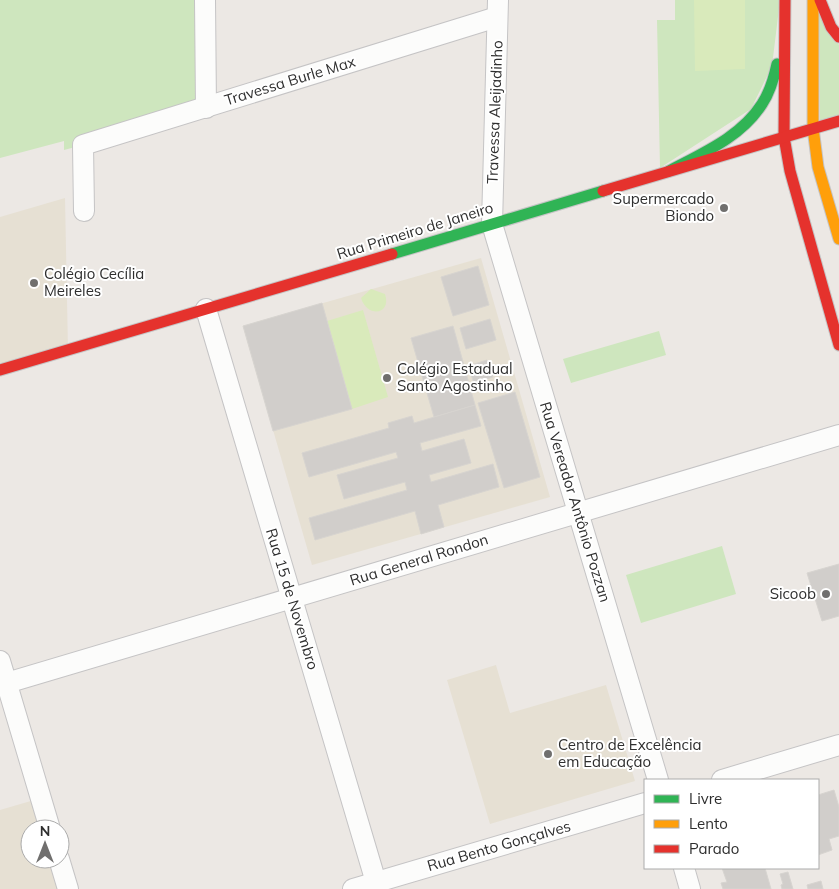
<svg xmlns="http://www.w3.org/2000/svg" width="839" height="889" viewBox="0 0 839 889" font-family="Mulish,sans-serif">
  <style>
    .education { fill: #e6e0d3 }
    .green { fill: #cee6be }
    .pitch { fill: #d9eabb }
    .building { fill: #d1cecb; stroke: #d7d4d0 }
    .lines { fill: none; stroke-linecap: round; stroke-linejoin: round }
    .street-casing { stroke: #c5c4c5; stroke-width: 22 }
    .fast-casing { stroke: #c5c4c5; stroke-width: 13 }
    .slow-casing { stroke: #c5c4c5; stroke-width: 13 }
    .jam-casing { stroke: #c5c4c5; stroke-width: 13 }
    .street { stroke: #fcfcfb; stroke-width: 20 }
    .fast { stroke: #30b455; stroke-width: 11 }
    .slow { stroke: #ff9f0a; stroke-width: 11 }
    .jam { stroke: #e5322d; stroke-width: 11 }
    .poi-dot { fill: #706f6e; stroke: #fff; stroke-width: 2 }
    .labels { text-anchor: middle; stroke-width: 4; stroke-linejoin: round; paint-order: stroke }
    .street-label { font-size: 15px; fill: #2e2e2e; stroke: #fff }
    .poi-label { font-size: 15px; fill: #2e2e2e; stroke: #fff; text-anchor: start }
  </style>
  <rect width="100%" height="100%" fill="#ece8e4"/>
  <g class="education">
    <polygon points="65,198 68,350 0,370 0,217"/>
    <polygon points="481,258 550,497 312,565 243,326"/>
    <polygon points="496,665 510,713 606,685 635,781 490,824 447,680"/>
    <polygon points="41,798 50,829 30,829 30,859 59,859 68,889 0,889 0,810"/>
  </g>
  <g class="green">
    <polygon points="0,0 205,0 206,108 83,145 64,150 64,141 0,158"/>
    <polygon points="675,0 780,0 772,66 751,109 660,168 657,20 675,20"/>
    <polygon points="819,13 839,45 839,116 820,122"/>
    <polygon points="659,331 666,355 571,383 563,359"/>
    <polygon points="722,546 736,594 641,623 626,575"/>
  </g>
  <g class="pitch">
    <polygon points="694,0 745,0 745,69 695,71"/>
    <path d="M371,289l14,5c7,21 -18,24 -24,4z"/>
    <polygon points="363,310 388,397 352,409 327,321"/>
  </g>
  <g class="building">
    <polygon points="478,266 489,305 453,316 441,277"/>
    <polygon points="322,303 352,409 273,431 243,326"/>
    <polygon points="490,319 496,340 466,349 460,328"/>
    <polygon points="453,326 475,405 434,417 411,338"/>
    <polygon points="487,360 493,377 474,383 468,366"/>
    <polygon points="515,392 540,477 504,488 478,403"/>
    <polygon points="475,405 481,426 420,443 422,451 464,439 471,463 429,475 431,482 493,464 499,487 438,505 444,527 421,534 415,511 315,540 309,518 407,490 405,482 344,499 337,475 398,458 396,452 309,477 302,453 389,428 388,423 412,416 414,423"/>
    <polygon points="839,564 839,616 822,621 807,573"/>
    <polygon points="834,790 839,807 839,836 829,839 832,850 818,855 818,795"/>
    <polygon points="722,868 765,868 771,889 723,889 721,883 727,882"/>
    <polygon points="788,872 793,889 782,889 781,885 783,884 780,874"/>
    <polygon points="821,881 823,889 808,889 807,885"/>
  </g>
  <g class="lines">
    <g class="street-casing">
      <g id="street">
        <polyline points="205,0 206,108"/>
        <polyline points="498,0 492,224 658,780"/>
        <polyline points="84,211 83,145 497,17"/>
        <polyline points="206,309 378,889"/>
        <polyline points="0,661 50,829"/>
        <polyline points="0,685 839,435"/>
        <polyline points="722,780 839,745"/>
        <polyline points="59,859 68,889"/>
        <polyline points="684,868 690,889"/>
        <polyline points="353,889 645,803"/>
      </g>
    </g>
    <g class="fast-casing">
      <g id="fast">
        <path d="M669,171c34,-18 72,-34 93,-67 8,-12 12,-26 15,-40"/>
        <polyline points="392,254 603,191"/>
      </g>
    </g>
    <g class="slow-casing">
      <polyline id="slow" points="813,0 813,128 818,167 839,239"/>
    </g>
    <g class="jam-casing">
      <g id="jam">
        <polyline points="785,0 784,137 790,171 839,345"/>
        <polyline points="820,0 831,27 839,37"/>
        <polyline points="603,191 839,121"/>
        <polyline points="0,370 392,254"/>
      </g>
    </g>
    <use href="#street" class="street"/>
    <use href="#fast" class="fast"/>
    <use href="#slow" class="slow"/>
    <use href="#jam" class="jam"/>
  </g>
  <g class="poi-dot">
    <circle cx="724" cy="208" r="5"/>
    <circle cx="34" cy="283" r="5"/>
    <circle cx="387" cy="378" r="5"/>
    <circle cx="826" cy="594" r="5"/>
    <circle cx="548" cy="754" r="5"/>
  </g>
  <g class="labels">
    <g class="street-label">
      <text transform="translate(290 81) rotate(-17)" y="5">Travessa Burle Max</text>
      <text transform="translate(495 112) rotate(-88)" y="5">Travessa Aleijadinho</text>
      <text transform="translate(415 231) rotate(-17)" y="5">Rua Primeiro de Janeiro</text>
      <text transform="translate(575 502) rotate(73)" y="5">Rua Vereador Antônio Pozzan</text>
      <text transform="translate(419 560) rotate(-17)" y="5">Rua General Rondon</text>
      <text transform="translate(292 599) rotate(73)" y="5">Rua 15 de Novembro</text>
      <text transform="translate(499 846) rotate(-16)" y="5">Rua Bento Gonçalves</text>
    </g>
    <g class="poi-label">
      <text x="714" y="204" text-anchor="end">Supermercado<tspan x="714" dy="17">Biondo</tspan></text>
      <text x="44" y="279">Colégio Cecília<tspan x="44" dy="17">Meireles</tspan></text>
      <text x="397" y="374">Colégio Estadual<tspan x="397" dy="17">Santo Agostinho</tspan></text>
      <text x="816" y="599" text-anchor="end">Sicoob</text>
      <text x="558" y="750">Centro de Excelência<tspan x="558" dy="17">em Educação</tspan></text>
    </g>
  </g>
  <rect x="644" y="779" width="175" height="90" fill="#ffffff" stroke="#ababab"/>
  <rect x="654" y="795" width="25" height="8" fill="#30b455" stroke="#ababab"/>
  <text x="689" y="804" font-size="15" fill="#2e2e2e">Livre</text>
  <rect x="654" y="820" width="25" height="8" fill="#ff9f0a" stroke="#ababab"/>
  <text x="689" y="829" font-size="15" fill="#2e2e2e">Lento</text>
  <rect x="654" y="845" width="25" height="8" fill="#e5322d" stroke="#ababab"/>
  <text x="689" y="854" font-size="15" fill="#2e2e2e">Parado</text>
  <g transform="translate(45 844)"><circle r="24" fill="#ffffff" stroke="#ababab"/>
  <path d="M0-4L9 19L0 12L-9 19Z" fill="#706f6e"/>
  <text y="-8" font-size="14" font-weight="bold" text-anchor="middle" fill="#2e2e2e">N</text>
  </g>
</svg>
